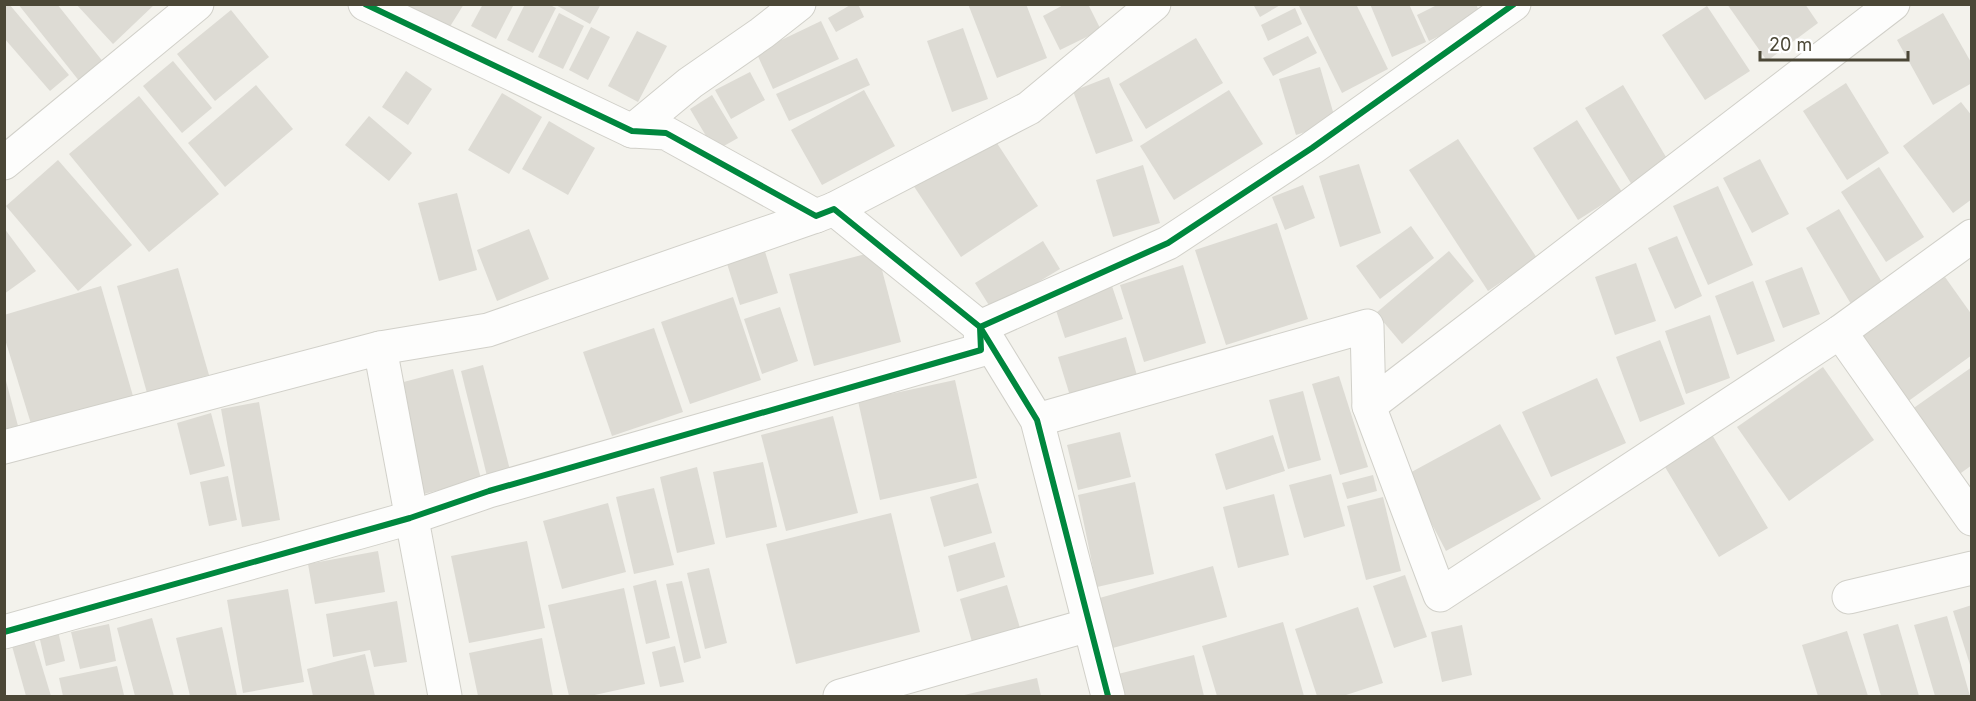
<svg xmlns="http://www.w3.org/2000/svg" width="1976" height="701" viewBox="0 0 1976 701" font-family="Inter,sans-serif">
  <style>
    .building { fill: #dddbd4 }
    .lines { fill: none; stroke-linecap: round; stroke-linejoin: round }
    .street-casing { stroke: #d1d0c9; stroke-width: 35 }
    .street { stroke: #fdfdfc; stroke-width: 33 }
    .cycleway-casing { stroke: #fff; stroke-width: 10 }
    .cycleway { stroke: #00873e; stroke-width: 6 }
  </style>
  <rect width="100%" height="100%" fill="#f3f2ec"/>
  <g class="building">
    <polygon points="4,4 9,4 69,75 50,91 4,38"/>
    <polygon points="18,4 57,4 104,63 80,82"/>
    <polygon points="76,4 155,4 113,44"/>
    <polygon points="399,4 464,4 446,33"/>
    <polygon points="483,4 514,4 496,39 471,26"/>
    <polygon points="525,4 548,4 556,8 533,53 507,40"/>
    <polygon points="554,4 601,4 590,24"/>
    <polygon points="852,4 858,4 864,17 836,32 828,18"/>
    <polygon points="968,4 1026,4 1047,58 997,78"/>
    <polygon points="1065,4 1088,4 1101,30 1060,50 1043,16"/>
    <polygon points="1253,4 1282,4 1260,17"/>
    <polygon points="1302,4 1356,4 1388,69 1342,93 1299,6"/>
    <polygon points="1370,4 1409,4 1426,42 1392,57"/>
    <polygon points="1439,4 1476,4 1481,16 1429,41 1417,15"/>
    <polygon points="1727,4 1805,4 1818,23 1767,61"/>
    <polygon points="1707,6 1750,71 1705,100 1662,35"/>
    <polygon points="1295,8 1302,24 1268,41 1261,25"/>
    <polygon points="231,10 269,57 215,101 177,54"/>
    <polygon points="559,13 584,26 563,69 538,57"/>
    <polygon points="1943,13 1972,64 1972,83 1933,105 1897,40"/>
    <polygon points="821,21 839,59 773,89 756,52"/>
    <polygon points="591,27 610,37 588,80 569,70"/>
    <polygon points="963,28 988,99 952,112 927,41"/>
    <polygon points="637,31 667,46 638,102 608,86"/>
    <polygon points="1308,36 1317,53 1273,76 1263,58"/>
    <polygon points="1196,38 1223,83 1146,129 1119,84"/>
    <polygon points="857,58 870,85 789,121 776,94"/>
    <polygon points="173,61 212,108 182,133 143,86"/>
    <polygon points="1320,67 1336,122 1296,135 1279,79"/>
    <polygon points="406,71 432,89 408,125 382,107"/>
    <polygon points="750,72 765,100 731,119 715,90"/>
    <polygon points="1109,77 1133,141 1096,154 1073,91"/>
    <polygon points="1846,83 1889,153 1847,180 1803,111"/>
    <polygon points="256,85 293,129 225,187 188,143"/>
    <polygon points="1623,85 1669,162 1632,185 1585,108"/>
    <polygon points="864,90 895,146 822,185 791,130"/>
    <polygon points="1229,90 1263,144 1174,200 1140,146"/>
    <polygon points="502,93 542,117 509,174 468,150"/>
    <polygon points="712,95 738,138 715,151 690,109"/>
    <polygon points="139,96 219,194 149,252 69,154"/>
    <polygon points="1961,102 1972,116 1972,199 1953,213 1903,146"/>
    <polygon points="369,116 412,153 389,181 345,145"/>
    <polygon points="1577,120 1622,192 1578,220 1533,148"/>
    <polygon points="549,121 595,148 568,195 522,169"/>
    <polygon points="991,134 1038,206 961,257 913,185"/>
    <polygon points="1458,139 1537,258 1488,291 1409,170"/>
    <polygon points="1760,159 1789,214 1752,233 1723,178"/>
    <polygon points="58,160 132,245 78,291 6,206"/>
    <polygon points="1359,164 1381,233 1340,247 1319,176"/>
    <polygon points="1143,165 1160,223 1113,237 1096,180"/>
    <polygon points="1879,167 1924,237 1886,262 1841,192"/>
    <polygon points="1303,185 1315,218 1285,230 1272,197"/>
    <polygon points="1718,186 1753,265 1708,285 1673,206"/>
    <polygon points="457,193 477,270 439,281 418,203"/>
    <polygon points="1839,209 1883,284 1851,304 1806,228"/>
    <polygon points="1277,223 1308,319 1226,345 1195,250"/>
    <polygon points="1411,226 1434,258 1380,299 1356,266"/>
    <polygon points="4,228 36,271 4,294"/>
    <polygon points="529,229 549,279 497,301 477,250"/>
    <polygon points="1677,236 1702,296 1675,309 1648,248"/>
    <polygon points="1043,241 1060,269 992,310 975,283"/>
    <polygon points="762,242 778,293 740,305 724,254"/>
    <polygon points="877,251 901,342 814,366 789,274"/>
    <polygon points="1449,251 1474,281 1402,344 1376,313"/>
    <polygon points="1636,263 1656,321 1615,335 1595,277"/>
    <polygon points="1183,265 1206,343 1144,362 1120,285"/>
    <polygon points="1802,267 1820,314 1783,328 1765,281"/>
    <polygon points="178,268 209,375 147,393 117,286"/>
    <polygon points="1945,277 1972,315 1972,355 1903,405 1857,341"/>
    <polygon points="1753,281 1775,341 1737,355 1715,296"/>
    <polygon points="1111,283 1123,319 1065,338 1053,301"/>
    <polygon points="101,286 133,396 32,427 4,336 4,315"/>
    <polygon points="733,297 761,380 690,404 661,322"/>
    <polygon points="780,307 798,361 762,374 744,319"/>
    <polygon points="1710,315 1730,378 1686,394 1665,331"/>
    <polygon points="654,328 683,412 612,436 583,352"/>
    <polygon points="1126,337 1138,379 1071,399 1058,357"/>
    <polygon points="1660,340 1685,404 1640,422 1616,357"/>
    <polygon points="483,365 511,474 488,480 461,371"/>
    <polygon points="1823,367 1874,440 1789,501 1737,427"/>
    <polygon points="1972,367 1972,465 1954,478 1908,412"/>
    <polygon points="453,369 481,479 424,494 396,384"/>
    <polygon points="1339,376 1368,467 1340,475 1312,384"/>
    <polygon points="5,377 18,426 4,429 4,378"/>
    <polygon points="1597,378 1626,443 1551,477 1522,412"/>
    <polygon points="955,380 977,478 880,500 858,401"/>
    <polygon points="1303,391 1321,460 1288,469 1269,400"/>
    <polygon points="259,402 280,520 242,527 221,409"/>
    <polygon points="211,413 225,466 190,475 177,423"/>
    <polygon points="833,416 858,513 786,531 761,435"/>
    <polygon points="1500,424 1541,499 1446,551 1406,475"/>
    <polygon points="1120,432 1131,477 1078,490 1067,445"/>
    <polygon points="1711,433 1768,528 1719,557 1662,462"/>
    <polygon points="1273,435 1285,471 1226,490 1215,454"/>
    <polygon points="763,462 777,527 726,538 713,472"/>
    <polygon points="697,467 715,544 677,553 660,477"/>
    <polygon points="1331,474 1345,526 1304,538 1289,485"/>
    <polygon points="1373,475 1377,491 1347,499 1342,483"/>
    <polygon points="228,476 237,520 209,526 200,482"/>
    <polygon points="1135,482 1154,574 1097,587 1078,495"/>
    <polygon points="978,483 992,533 944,547 930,497"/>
    <polygon points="654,488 674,565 634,574 616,497"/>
    <polygon points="1274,494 1289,555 1238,568 1223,507"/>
    <polygon points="1383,497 1401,571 1366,580 1347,506"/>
    <polygon points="608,503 626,572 562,589 543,521"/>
    <polygon points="891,513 920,632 796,664 766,544"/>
    <polygon points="527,541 545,628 469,643 451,556"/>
    <polygon points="995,542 1005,577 957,592 948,556"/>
    <polygon points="378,551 385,592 315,604 308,564"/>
    <polygon points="1213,566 1227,617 1109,649 1096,599"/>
    <polygon points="709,568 727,643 705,649 687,573"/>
    <polygon points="1405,575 1427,637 1394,648 1373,586"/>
    <polygon points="656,580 670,638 646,644 633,586"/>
    <polygon points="682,581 701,658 684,663 666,584"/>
    <polygon points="1007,585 1020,628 972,642 960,599"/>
    <polygon points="624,588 645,684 590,696 569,696 548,605"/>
    <polygon points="288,589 304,682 243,693 227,600"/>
    <polygon points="397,601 407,662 374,667 370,650 333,657 326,614"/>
    <polygon points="1972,605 1972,668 1971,668 1953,611"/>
    <polygon points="1358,607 1383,683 1343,696 1317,696 1295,629"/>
    <polygon points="1947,616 1970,696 1935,696 1914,625"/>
    <polygon points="152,618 174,696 135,696 117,628"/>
    <polygon points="1283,622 1304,696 1217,696 1202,646"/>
    <polygon points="109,624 116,661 80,669 71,632"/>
    <polygon points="1898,624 1919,696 1881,696 1863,634"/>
    <polygon points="1462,625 1472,675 1442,682 1431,632"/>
    <polygon points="57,627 65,661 46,666 38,631"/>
    <polygon points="222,627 237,696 190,696 176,638"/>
    <polygon points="1847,631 1868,696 1818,696 1802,645"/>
    <polygon points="542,638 553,696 478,696 469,653"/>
    <polygon points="34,640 51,696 26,696 12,646"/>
    <polygon points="675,646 684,682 660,687 652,652"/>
    <polygon points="365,654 375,696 313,696 307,669"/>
    <polygon points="1194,655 1204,696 1119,696 1114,675"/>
    <polygon points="117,666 124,695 63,696 59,678"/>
    <polygon points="1037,678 1041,696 960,696"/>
  </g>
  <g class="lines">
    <g class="street-casing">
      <g id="street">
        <polyline points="365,4 632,131 666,133 816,216 834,209 980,327 1037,420 1108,696"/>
        <polyline points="632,131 690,83 762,33 799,4"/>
        <polyline points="4,163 197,4"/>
        <polyline points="834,209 1029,108 1154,4"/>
        <polyline points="1840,332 1972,519"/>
        <polyline points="380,348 445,696"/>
        <polyline points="1369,406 1440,595 1840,332 1972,236"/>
        <polyline points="1037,420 1367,326 1369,406 1893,4"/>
        <polyline points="4,447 380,348 488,330 816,216"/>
        <polyline points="1849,597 1972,568"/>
        <polyline points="4,632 410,518 489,491 981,350 980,327 1168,243 1312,148 1514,4"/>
        <polyline points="840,696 1089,625"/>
      </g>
    </g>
    <use href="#street" class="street"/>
    <g class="cycleway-casing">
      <g id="cycleway">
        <polyline points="365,4 632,131 666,133 816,216 834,209 980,327 1037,420 1108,696"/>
        <polyline points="4,632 410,518 489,491 981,350 980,327 1168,243 1312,148 1514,4"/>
      </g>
    </g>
    <use href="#cycleway" class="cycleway"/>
  </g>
  <rect width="1976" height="701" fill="none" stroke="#4b4736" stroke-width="12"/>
  <path d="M1760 51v9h148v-9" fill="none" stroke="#4b4736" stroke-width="3"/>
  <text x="1769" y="51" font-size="18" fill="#4b4736" stroke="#ffffff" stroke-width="4.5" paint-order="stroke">20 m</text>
</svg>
